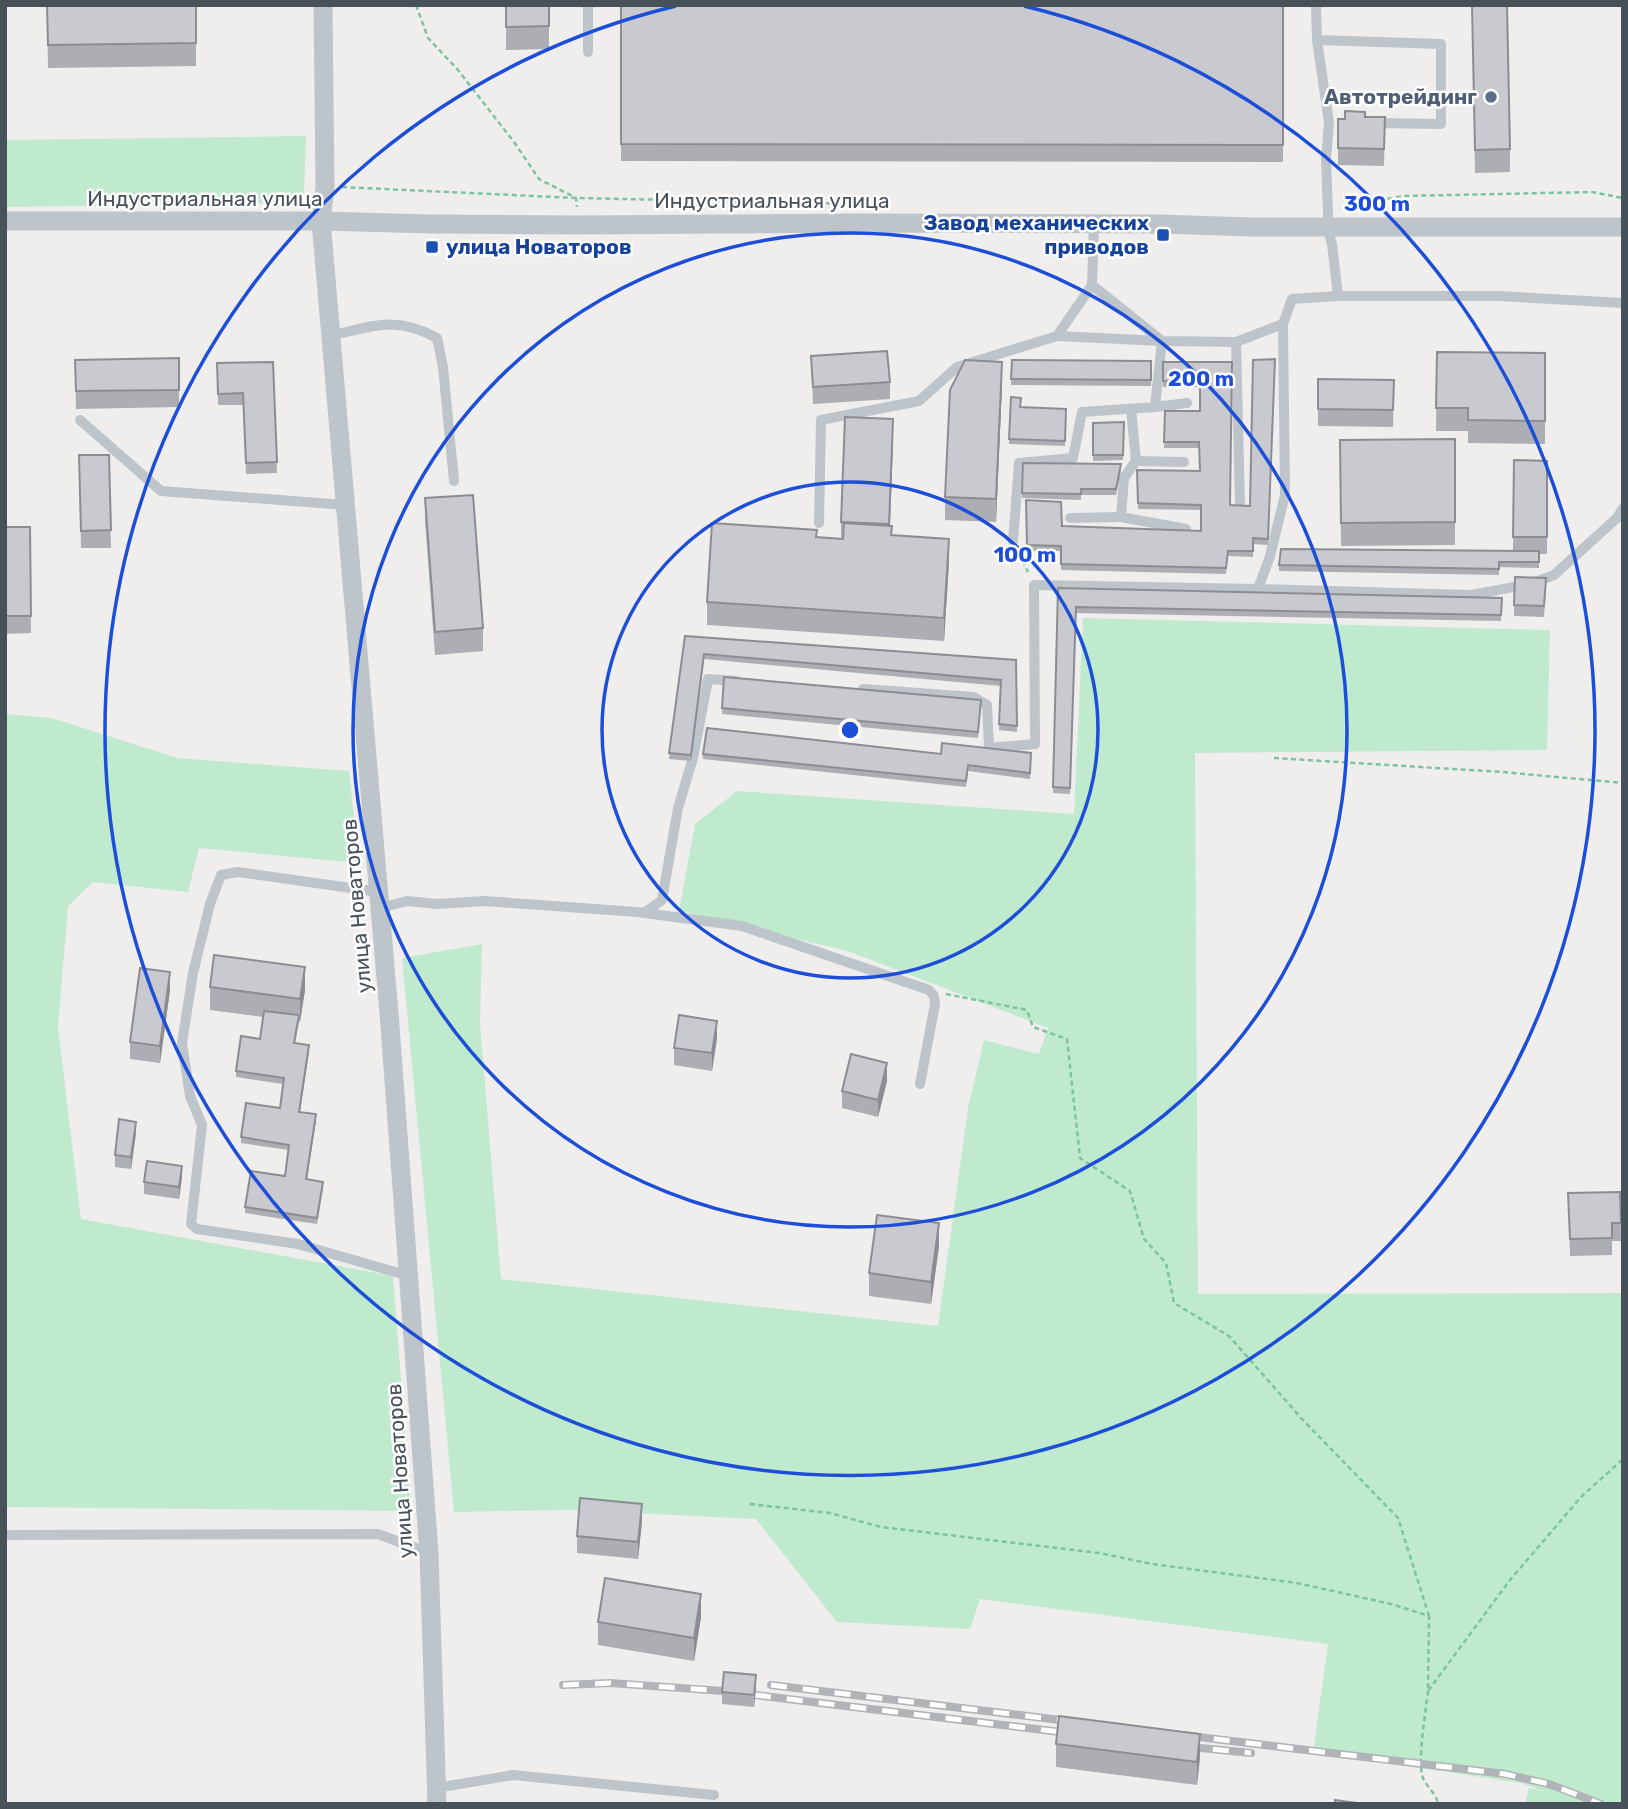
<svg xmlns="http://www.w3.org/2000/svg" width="1628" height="1809" viewBox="0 0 1628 1809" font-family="Rubik,sans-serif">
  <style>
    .green { fill: #bfeace }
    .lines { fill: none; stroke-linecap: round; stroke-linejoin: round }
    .path { stroke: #7bc49d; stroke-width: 2.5; stroke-dasharray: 5 3.5; stroke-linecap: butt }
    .lane { stroke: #bdc5cb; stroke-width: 10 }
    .street { stroke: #bdc5cb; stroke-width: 19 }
    .rail-casing { stroke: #b0b3b7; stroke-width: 8 }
    .rail { stroke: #fff; stroke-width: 5; stroke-dasharray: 16; stroke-linecap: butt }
    .wall { fill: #acaeb3 }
    .shaded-wall { fill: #8c8d92 }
    .building { fill: #c8cad0; stroke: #8c8d92; stroke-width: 2 }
    .ring { fill: none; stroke: #1d4ed8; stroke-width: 3.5 }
    .service-dot { fill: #5c6f8a; stroke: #fff; stroke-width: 2.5 }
    .transit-dot { fill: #1a4fb4; stroke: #fff; stroke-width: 2.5 }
    .labels { text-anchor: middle; stroke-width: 5; stroke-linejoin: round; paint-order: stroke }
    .service-label { font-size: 21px; font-weight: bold; fill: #4e5e75; stroke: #fff; text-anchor: end }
    .street-label { font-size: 21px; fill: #475159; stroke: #fff }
    .transit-label { font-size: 21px; font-weight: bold; fill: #164399; stroke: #fff; text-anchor: end }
    .centre { fill: #1d4ed8; stroke: #fff; stroke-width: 3.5 }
    .ring-label { font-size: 21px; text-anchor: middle; font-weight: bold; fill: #1d4ed8; stroke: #fff; stroke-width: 5; stroke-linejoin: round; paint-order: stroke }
  </style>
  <rect width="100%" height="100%" fill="#f0eded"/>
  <g class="green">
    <polygon points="306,136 304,194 294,203 5,207 5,140"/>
    <polygon points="1083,618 1550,630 1547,750 1195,753 1198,1294 1623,1293 1623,1804 1525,1804 1529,1788 1546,1792 1521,1783 1313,1752 1328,1644 980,1599 970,1629 837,1622 756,1519 571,1510 454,1512 402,958 482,944 480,1023 501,1279 938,1326 968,1108 984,1040 1039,1054 1048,1028 848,951 679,911 695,824 737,791 1074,814"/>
    <polygon points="5,714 52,718 177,758 349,771 359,863 199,848 188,892 93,882 68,906 58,1028 81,1219 393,1276 411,1511 5,1507"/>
  </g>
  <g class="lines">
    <g class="path">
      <polyline points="416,5 428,38 458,70 514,142 539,179 576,198 577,207"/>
      <polyline points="342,187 576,198 860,204"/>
      <polyline points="1355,208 1370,202 1403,196 1592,192 1623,198"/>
      <polyline points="1019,553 1028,572"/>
      <polyline points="1274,758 1502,772 1623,783"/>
      <polyline points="946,994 1027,1010 1033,1027 1067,1039 1080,1158 1130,1191 1144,1239 1166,1263 1174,1303 1229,1336 1302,1419 1398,1518 1429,1616"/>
      <polyline points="750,1504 830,1513 881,1527 1099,1553 1152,1564 1297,1583 1391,1604 1429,1616 1428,1691 1510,1580 1582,1496 1623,1459"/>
      <path d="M1428,1691c-2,18 -10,67 -6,84 2,10 14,17 16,29"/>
    </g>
    <g class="lane">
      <polyline points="1316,5 1317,40 1329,123 1326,159 1328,213 1327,228 1332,244 1338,296 1498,296 1623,303"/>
      <polyline points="1317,40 1441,44 1441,124 1374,123"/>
      <polyline points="588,52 588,5"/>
      <polyline points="1094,225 1092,285 1162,341 1236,342 1283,324"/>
      <path d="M330,336c44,-10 65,-21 107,2l6,29 11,114"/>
      <polyline points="1236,342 1240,506"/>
      <polyline points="1155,407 1187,403"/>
      <polyline points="1131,409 1136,461 1124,478 1121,517 1186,529"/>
      <polyline points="80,420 161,491 345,505"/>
      <polyline points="1136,461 1184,462"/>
      <polyline points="1070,518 1121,517"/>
      <polyline points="819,523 821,420 919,401 957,367 1057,336 1092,285"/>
      <polyline points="1013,541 1019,463 1073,458 1082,412 1155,407 1162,341 1057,336"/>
      <polyline points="1258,589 1471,595 1530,584 1554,575 1617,518 1623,508"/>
      <polyline points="863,689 974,697 987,705 989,748 1035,744 1034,585 1258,589 1270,556 1285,495 1283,324 1292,299 1338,296"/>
      <polyline points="379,892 238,872 221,875 210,904 193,973 182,1043 190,1096 202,1125 191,1224 197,1229 298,1244 409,1276"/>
      <polyline points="380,908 407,901 437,904 484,901 637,912 742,926 929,990 934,996 935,1004 920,1084"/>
      <polyline points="644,913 662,900 678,808 693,758 708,679 736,681"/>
      <polyline points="5,1535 378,1534 429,1553"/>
      <polyline points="436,1788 513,1775 714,1795"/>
    </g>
    <g class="street">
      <polyline points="323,5 325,187 321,221 389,1013 429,1553 437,1804"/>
      <polyline points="5,221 321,221 431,224 578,225 860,223 1159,224 1251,227 1623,227"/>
    </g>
    <g class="rail-casing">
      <g id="rail">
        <polyline points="563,1685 610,1683 723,1691"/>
        <polyline points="771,1685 1077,1722"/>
        <polyline points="755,1695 1077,1734"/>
        <polyline points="1182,1735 1505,1774 1549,1784 1601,1804"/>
        <polyline points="1181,1746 1251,1753"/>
      </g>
    </g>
    <use href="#rail" class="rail"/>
  </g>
  <g class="wall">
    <polygon points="47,5 196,5 196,66 48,68"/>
    <polygon points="506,5 549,5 549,49 506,50"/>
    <polygon points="621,5 1283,5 1283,162 621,161"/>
    <polygon points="1472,5 1510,149 1510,172 1475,173"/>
    <polygon points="1385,117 1384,166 1338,165 1338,119"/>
    <polygon points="1437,352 1545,353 1545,444 1468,443 1468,431 1436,431"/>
    <polygon points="811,356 890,382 890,399 813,404"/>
    <polygon points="179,358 179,407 76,409 75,360"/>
    <polygon points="1275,359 1268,545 1253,544 1253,557 1228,556 1226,574 1061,570 1061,551 1027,551 1026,500 1062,526 1201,531 1201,510 1138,509 1137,470 1200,471 1199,448 1164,448 1165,411 1200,411 1200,387 1163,387 1163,362 1232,362 1230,505 1250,506"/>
    <polygon points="1012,360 1151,361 1151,386 1011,385"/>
    <polygon points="273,362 277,473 246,474 243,405 218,405 217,363"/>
    <polygon points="1318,379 1394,380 1393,427 1318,426"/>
    <polygon points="1002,385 996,522 945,520 945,497"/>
    <polygon points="1011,397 1021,407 1066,409 1065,446 1009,444"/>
    <polygon points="1124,422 1123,460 1093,461 1093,423"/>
    <polygon points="1455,439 1455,545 1341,546 1340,440"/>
    <polygon points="893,442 890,526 892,536 949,562 944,641 707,625 707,602 841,539 841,522"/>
    <polygon points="79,455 109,455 111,548 81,548"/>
    <polygon points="1514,460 1547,461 1547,554 1539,554 1539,568 1499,567 1499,575 1279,571 1279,565 1513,551"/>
    <polygon points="1023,463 1121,470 1116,495 1081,495 1081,500 1022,498"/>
    <polygon points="425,498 483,628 483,651 435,655 425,521"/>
    <polygon points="5,527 30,527 31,633 5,634"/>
    <polygon points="1058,588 1502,598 1501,621 1076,613 1070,794 1053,793"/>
    <polygon points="1546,589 1544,617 1514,616 1514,605"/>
    <polygon points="685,636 1016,660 1017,732 999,730 1001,686 704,659 691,761 669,759"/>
    <polygon points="724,677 981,700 978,738 722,714"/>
    <polygon points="1031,753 1030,779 968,771 966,787 703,759 703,754 941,754"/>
    <polygon points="210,987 305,990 300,1022 299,1021 295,1043 309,1051 300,1112 316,1120 307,1180 323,1188 317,1224 245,1213 245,1207 285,1176 289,1150 241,1143 241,1137 280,1108 283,1084 236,1077 236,1071 260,1039 263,1017 210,1010"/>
    <polygon points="170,990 160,1063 130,1059 130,1042"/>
    <polygon points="717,1038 712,1071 674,1065 674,1048"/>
    <polygon points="887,1081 878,1117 842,1108 842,1091"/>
    <polygon points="136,1133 131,1169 115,1167 115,1155"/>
    <polygon points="182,1177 179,1199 144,1194 144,1182"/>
    <polygon points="1620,1192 1621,1241 1612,1241 1612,1255 1570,1256 1568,1193"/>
    <polygon points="939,1246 931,1304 869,1296 869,1273"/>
    <polygon points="642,1521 638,1559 577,1553 577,1536"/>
    <polygon points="701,1617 694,1661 598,1645 598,1622"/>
    <polygon points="756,1687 754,1707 722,1704 722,1692"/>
    <polygon points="1056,1744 1200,1757 1197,1785 1056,1767"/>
  </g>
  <g class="shaded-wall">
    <polygon points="1002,362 1002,385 996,522 996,499"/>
    <polygon points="893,419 893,442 889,547 889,524"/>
    <polygon points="949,539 949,562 944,641 944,618"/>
    <polygon points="704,654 704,659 691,761 691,755"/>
    <polygon points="305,967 305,990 300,1022 300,999"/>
    <polygon points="170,972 170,990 160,1063 160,1046"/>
    <polygon points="717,1021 717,1038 712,1071 712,1053"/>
    <polygon points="309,1045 309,1051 299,1117 299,1112"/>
    <polygon points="887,1063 887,1081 878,1117 878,1100"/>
    <polygon points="316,1114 316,1120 306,1185 306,1179"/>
    <polygon points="136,1122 136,1133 131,1169 131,1157"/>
    <polygon points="182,1166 182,1177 179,1199 179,1187"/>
    <polygon points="939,1223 939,1246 931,1304 931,1282"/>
    <polygon points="642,1504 642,1521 638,1559 638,1542"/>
    <polygon points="701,1594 701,1617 694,1661 694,1638"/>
    <polygon points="756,1675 756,1687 754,1707 754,1695"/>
    <polygon points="1200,1734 1200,1757 1197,1785 1197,1762"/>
  </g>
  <g class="building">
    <polygon points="47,5 196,5 196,43 48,45"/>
    <polygon points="506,5 549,5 549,26 506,27"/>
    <polygon points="621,5 1283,5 1283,145 621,144"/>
    <polygon points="1472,5 1507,5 1510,149 1475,150"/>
    <polygon points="1345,111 1365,112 1365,117 1385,117 1384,149 1338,148 1338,119 1345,119"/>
    <polygon points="887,351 890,382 813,387 811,356"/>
    <polygon points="1437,352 1545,353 1545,421 1468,420 1468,408 1436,408"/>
    <polygon points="179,358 179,390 76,391 75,360"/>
    <polygon points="1275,359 1268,539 1253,538 1253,551 1228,551 1226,568 1061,564 1061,546 1027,545 1026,500 1061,502 1062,526 1201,531 1201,505 1138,503 1137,470 1200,471 1199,442 1164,442 1165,411 1200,411 1200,382 1163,381 1163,362 1232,362 1230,505 1250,506 1253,360"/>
    <polygon points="965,360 1002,362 996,499 945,497 950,390"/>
    <polygon points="1012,360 1151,361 1151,380 1011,379"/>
    <polygon points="273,362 277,462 246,463 243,393 218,394 217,363"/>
    <polygon points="1318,379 1394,380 1393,410 1318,409"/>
    <polygon points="1011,397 1021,398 1020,407 1066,409 1065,441 1009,439"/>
    <polygon points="845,417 893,419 889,524 841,522"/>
    <polygon points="1124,422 1123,455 1093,455 1093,423"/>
    <polygon points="1455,439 1455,522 1341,523 1340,440"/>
    <polygon points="79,455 109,455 111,530 81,531"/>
    <polygon points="1514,460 1547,461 1547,537 1513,537"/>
    <polygon points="1023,463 1121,464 1116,489 1081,489 1081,494 1022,493"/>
    <polygon points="473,495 483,628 435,632 425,498"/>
    <polygon points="712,523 817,530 816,537 843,539 844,523 892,526 891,535 949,539 944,618 707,602"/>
    <polygon points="5,527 30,527 31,616 5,616"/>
    <polygon points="1281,549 1539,551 1539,562 1499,562 1499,569 1279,565"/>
    <polygon points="1515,577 1546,578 1544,606 1514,605"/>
    <polygon points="1058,588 1502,598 1501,615 1076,607 1070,788 1053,787"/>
    <polygon points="685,636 1016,660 1017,726 999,724 1001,680 704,654 691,755 669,753"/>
    <polygon points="724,677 981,700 978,732 722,708"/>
    <polygon points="707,728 941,754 942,743 1031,753 1030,773 968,765 966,781 703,754"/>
    <polygon points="214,955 305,967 300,999 210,987"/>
    <polygon points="140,968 170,972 160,1046 130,1042"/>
    <polygon points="264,1011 299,1015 294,1043 309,1045 299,1112 316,1114 306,1179 323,1182 317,1218 245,1207 251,1171 285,1176 289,1145 241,1137 246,1103 280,1108 284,1078 236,1071 241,1036 260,1039"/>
    <polygon points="679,1015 717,1021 712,1053 674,1048"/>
    <polygon points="851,1054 887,1063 878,1100 842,1091"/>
    <polygon points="119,1119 136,1122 131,1157 115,1155"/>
    <polygon points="147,1161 182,1166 179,1187 144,1182"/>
    <polygon points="1620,1192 1621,1223 1612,1223 1612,1238 1570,1239 1568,1193"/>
    <polygon points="877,1215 939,1223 931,1282 869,1273"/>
    <polygon points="580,1498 642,1504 638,1542 577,1536"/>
    <polygon points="605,1578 701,1594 694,1638 598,1622"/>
    <polygon points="724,1672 756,1675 754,1695 722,1692"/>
    <polygon points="1059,1716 1200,1734 1197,1762 1056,1744"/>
    <polygon points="1335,1800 1364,1804 1335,1804"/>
  </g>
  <g class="ring">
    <circle cx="850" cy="730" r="248"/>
    <circle cx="850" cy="730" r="497"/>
    <path d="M1024 6A745 745 0 1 1 676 6"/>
  </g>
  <circle class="service-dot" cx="1491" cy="97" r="7"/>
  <g class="transit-dot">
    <rect x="1156" y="228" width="14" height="14" rx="3.5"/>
    <rect x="425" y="240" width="14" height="14" rx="3.5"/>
  </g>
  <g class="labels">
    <g class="service-label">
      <text x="1477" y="104">Автотрейдинг</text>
    </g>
    <g class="street-label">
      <text x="205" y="206">Индустриальная улица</text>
      <text x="772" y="208">Индустриальная улица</text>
      <text transform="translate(357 906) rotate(-95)" y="7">улица Новаторов</text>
      <text transform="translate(400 1471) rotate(-94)" y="7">улица Новаторов</text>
    </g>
    <g class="transit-label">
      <text x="1149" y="230">Завод механических<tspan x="1149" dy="24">приводов</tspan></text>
      <text x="446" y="254" text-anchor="start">улица Новаторов</text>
    </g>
  </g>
  <circle cx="850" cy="730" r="10" class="centre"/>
  <g class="ring-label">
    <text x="1377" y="211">300 m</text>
    <text x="1201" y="386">200 m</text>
    <text x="1025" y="562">100 m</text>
  </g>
  <rect width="1628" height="1809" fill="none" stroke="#475159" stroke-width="14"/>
</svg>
